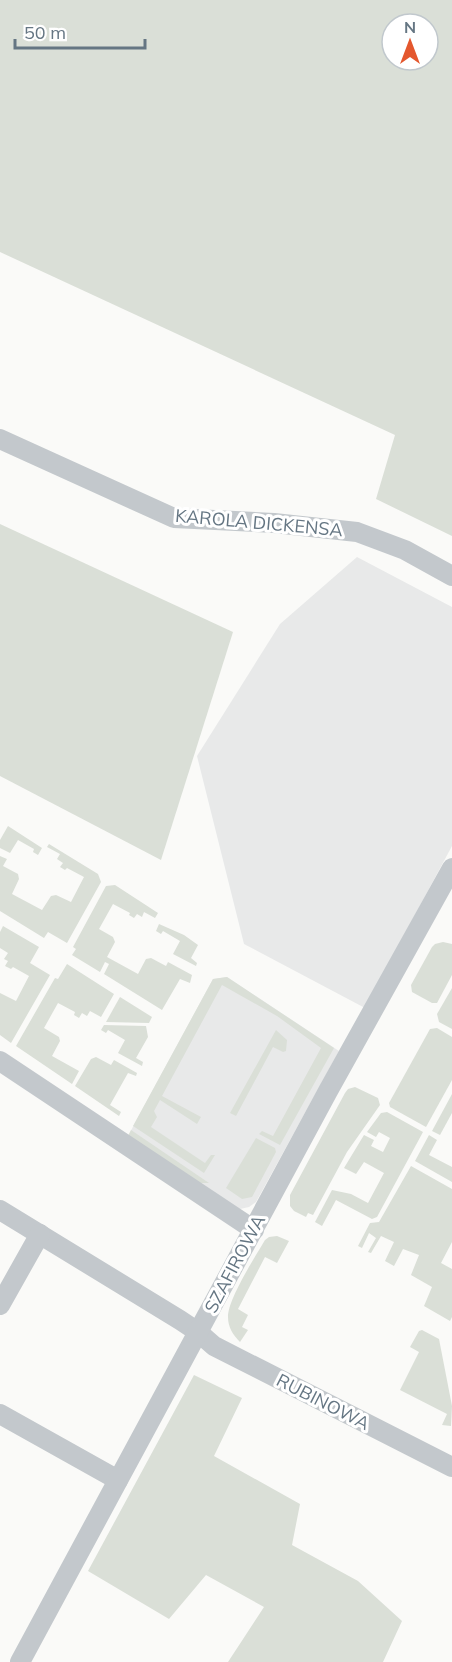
<svg xmlns="http://www.w3.org/2000/svg" width="452" height="1662" viewBox="0 0 452 1662" font-family="Mulish,sans-serif">
  <style>
    .built { fill: #e8e9e9 }
    .green { fill: #dadfd7; fill-rule: evenodd }
    .lines { fill: none; stroke-linecap: round; stroke-linejoin: round }
    .street { stroke: #c3c8cc; stroke-width: 20 }
    .labels { text-anchor: middle; stroke-width: 6; stroke-linejoin: round; paint-order: stroke }
    .street-label { font-size: 18px; fill: #657683; stroke: #fff }
  </style>
  <rect width="100%" height="100%" fill="#fafaf8"/>
  <g class="built">
    <polygon points="357,557 452,607 452,846 365,1008 244,944 197,756 280,624"/>
    <polygon points="227,977 339,1051 256,1202 249,1207 240,1209 235,1208 128,1136 213,979"/>
  </g>
  <g class="green">
    <path d="M0,0h452v536l-76,-37 19,-64 -395,-183zM392,24h36v36h-36z"/>
    <polygon points="0,524 233,632 161,860 0,776"/>
    <polygon points="8,826 42,848 38,855 33,852 34,849 18,840 10,853 0,848 0,840"/>
    <polygon points="49,844 98,874 101,882 67,943 48,932 44,938 0,911 0,856 7,859 3,866 18,874 19,879 12,894 42,910 51,896 56,895 71,902 84,877 67,868 65,870 60,867 63,863 57,859 60,854 47,847"/>
    <polygon points="115,885 158,913 155,918 144,912 142,917 137,914 134,918 129,915 130,913 113,904 99,929 113,937 115,942 107,957 138,974 146,959 151,958 166,966 168,962 192,975 190,983 180,979 162,1010 104,974 109,964 105,962 100,972 72,955 76,949 73,947 106,886"/>
    <polygon points="159,924 184,935 198,945 191,958 197,963 196,966 173,954 180,941 163,931 161,934 156,931"/>
    <polygon points="3,926 39,947 30,963 50,975 11,1043 0,1035 0,993 16,1001 29,976 13,967 11,969 5,966 8,961 4,959 8,953 0,948 0,932"/>
    <polygon points="443,942 452,944 452,975 437,1003 432,1003 412,992 411,985 432,947 435,944"/>
    <polygon points="67,964 114,994 101,1017 90,1011 87,1016 82,1013 79,1018 74,1015 75,1012 58,1003 44,1028 59,1037 60,1041 52,1056 79,1071 72,1084 16,1046 55,978 58,979"/>
    <polygon points="227,977 334,1048 280,1145 259,1134 262,1131 273,1136 321,1048 277,1016 222,985 162,1096 201,1117 197,1124 160,1100 154,1111 157,1117 151,1127 205,1163 211,1155 215,1155 204,1173 133,1126 213,979"/>
    <polygon points="452,988 452,1029 439,1022 437,1014"/>
    <polygon points="120,997 152,1017 149,1023 106,1022"/>
    <polygon points="104,1025 146,1026 148,1037 136,1058 143,1062 142,1066 118,1053 125,1040 108,1030 106,1033 101,1030"/>
    <polygon points="437,1028 452,1037 452,1080 426,1127 390,1107 389,1103 430,1029"/>
    <polygon points="276,1030 287,1040 286,1051 283,1052 273,1047 236,1116 230,1113"/>
    <polygon points="96,1057 111,1065 114,1060 137,1073 136,1076 128,1073 110,1105 121,1112 119,1116 75,1086 91,1059"/>
    <polygon points="355,1087 378,1098 380,1105 347,1152 313,1215 308,1213 306,1217 294,1211 290,1206 290,1195 345,1093 348,1089"/>
    <polygon points="452,1094 452,1113 440,1135 432,1131"/>
    <polygon points="387,1112 423,1132 377,1217 372,1219 336,1200 322,1226 315,1222 332,1190 351,1194 368,1203 384,1173 364,1162 356,1174 344,1168 364,1135 374,1140 371,1146 383,1152 390,1138 379,1132 376,1137 367,1132 381,1113"/>
    <polygon points="131,1130 209,1183 198,1183 128,1136"/>
    <polygon points="429,1135 437,1140 429,1155 452,1167 452,1182 415,1161"/>
    <polygon points="256,1138 275,1148 276,1152 252,1197 242,1199 226,1188"/>
    <polygon points="411,1166 452,1189 452,1242 441,1263 452,1269 452,1317 450,1321 424,1306 432,1287 411,1275 419,1255 403,1249 394,1266 385,1261 394,1242 381,1236 371,1253 368,1252 376,1238 369,1233 362,1248 358,1246 370,1223 379,1222"/>
    <path d="M277,1236l12,5 -12,22 -12,-6 -27,52 10,6 -6,12 6,3 -8,12c-7,-7 -12,-15 -12,-25 0,-18 27,-60 37,-77l4,-3z"/>
    <polygon points="422,1330 439,1339 452,1406 451,1426 442,1425 447,1414 400,1390 419,1352 410,1347 419,1331"/>
    <polygon points="194,1375 242,1398 214,1456 300,1504 292,1545 358,1581 402,1621 383,1662 228,1662 264,1607 206,1575 169,1619 88,1571"/>
  </g>
  <g class="lines">
    <g class="street">
      <polyline points="0,439 174,518 274,523 357,532 405,550 452,576"/>
      <polyline points="0,1061 254,1230"/>
      <polyline points="0,1210 180,1320 198,1332 214,1346 452,1467"/>
      <polyline points="0,1305 40,1234"/>
      <polyline points="0,1414 118,1480"/>
      <polyline points="20,1662 328,1091 452,868"/>
    </g>
  </g>
  <g class="labels">
    <g class="street-label">
      <text transform="translate(259 523) rotate(5)" y="6">KAROLA DICKENSA</text>
      <text transform="translate(235 1264) rotate(-62)" y="6">SZAFIROWA</text>
      <text transform="translate(323 1402) rotate(27)" y="6">RUBINOWA</text>
    </g>
  </g>
  <g transform="translate(410 42)"><circle r="28" fill="#ffffff" stroke="#c1c8cd" stroke-width="1.5"/>
  <path d="M0-4.5L10 22L0 15L-10 22Z" fill="#e4572e"/>
  <text y="-9" font-size="16" font-weight="bold" text-anchor="middle" fill="#657683">N</text>
  </g>
  <path d="M15 39v9h130v-9" fill="none" stroke="#657683" stroke-width="3"/>
  <text x="24" y="39" font-size="18" fill="#657683" stroke="#ffffff" stroke-width="4.5" paint-order="stroke">50 m</text>
</svg>
